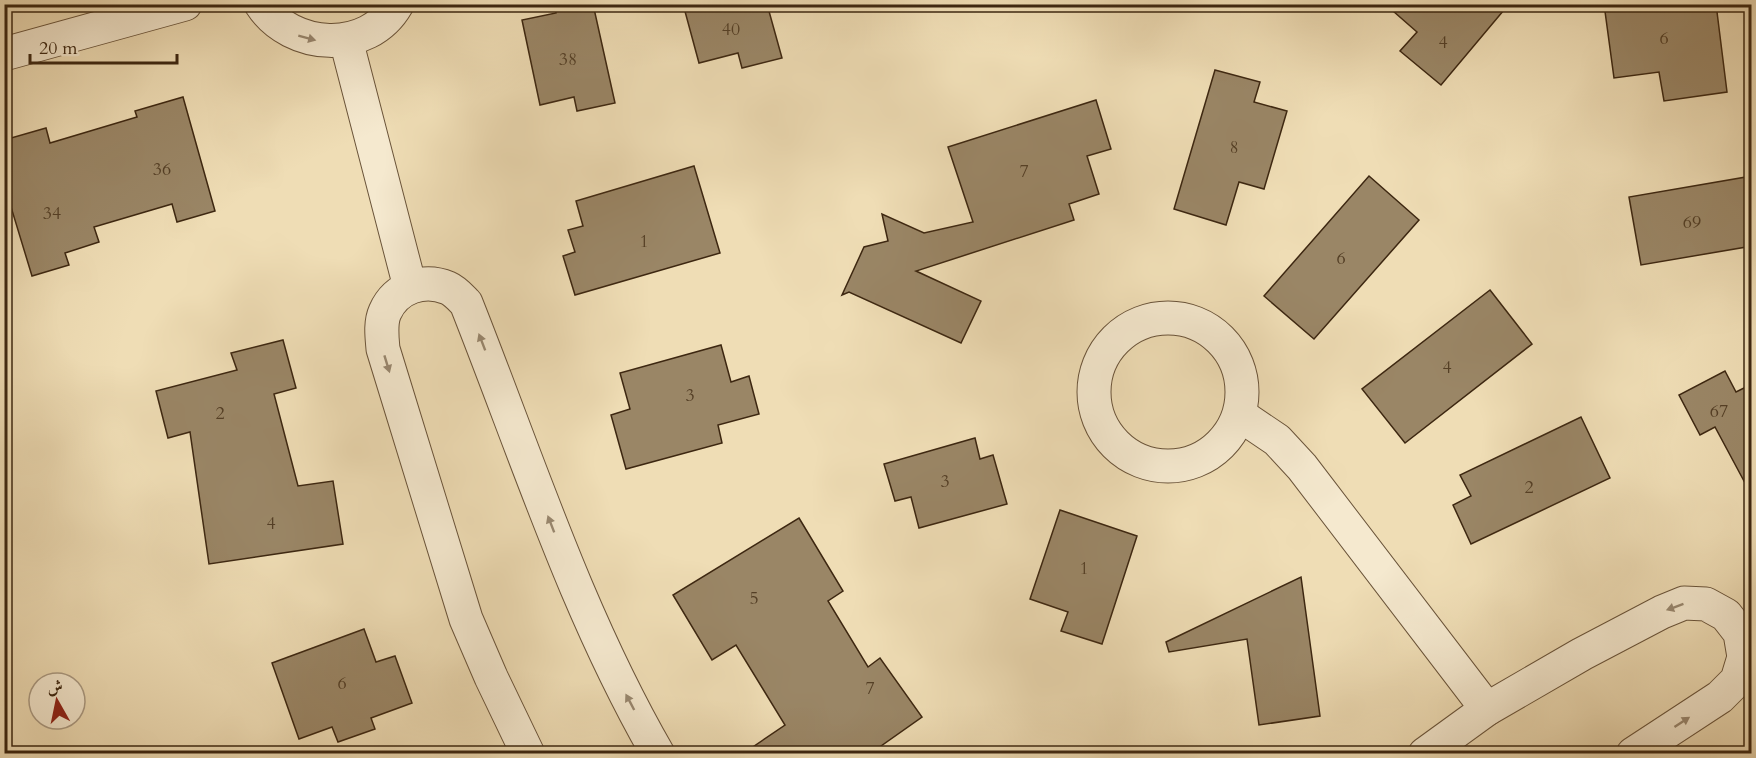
<svg xmlns="http://www.w3.org/2000/svg" width="1756" height="758" viewBox="0 0 1756 758" font-family="Cardo,Amiri,serif">
  <style>
    .building { fill: #9a8666; stroke: #3d2711; stroke-width: 1.5 }
    .lines { fill: none; stroke-linecap: round; stroke-linejoin: round }
    .minor-casing { stroke: #6a543a; stroke-width: 35 }
    .minor { stroke: #f5e9cf; stroke-width: 33 }
    .oneway { fill: #998870 }
    .labels { text-anchor: middle; stroke-width: 4.5; stroke-linejoin: round; paint-order: stroke }
    .number-label { font-size: 18px; fill: #543f26 }
  </style>
  <rect width="100%" height="100%" fill="#efddb5"/>
  <filter id="stains"><feTurbulence type="fractalNoise" baseFrequency=".00333" numOctaves="4"/><feColorMatrix values="0 0 0 0 .2 0 0 0 0 .09 0 0 0 0 .02 0 0 0 .5 -.17"/></filter>
  <radialGradient id="worn" r=".72"><stop offset=".6" stop-color="#630" stop-opacity="0"/><stop offset="1" stop-color="#630" stop-opacity=".3"/></radialGradient>
  <g class="building">
    <polygon points="555,4 593,4 615,103 577,111 574,97 540,105 522,20 556,13"/>
    <polygon points="683,4 767,4 782,58 742,68 738,53 699,63"/>
    <polygon points="1385,4 1509,4 1441,85 1400,51 1417,32"/>
    <polygon points="1604,4 1716,4 1727,92 1664,101 1659,72 1614,78"/>
    <polygon points="1215,70 1260,82 1254,102 1287,111 1264,189 1239,182 1226,225 1174,209"/>
    <polygon points="183,97 215,211 177,222 172,204 94,227 99,242 65,253 69,265 32,276 4,184 4,140 46,128 50,143 137,117 135,111"/>
    <polygon points="1096,100 1111,149 1087,156 1099,194 1069,204 1074,220 916,271 981,301 961,343 849,292 842,295 864,247 888,241 882,214 924,233 973,222 948,147"/>
    <polygon points="694,166 720,253 575,295 563,256 575,252 568,230 583,226 576,201"/>
    <polygon points="1369,176 1419,220 1314,339 1264,296"/>
    <polygon points="1752,176 1752,246 1641,265 1629,197"/>
    <polygon points="1490,290 1532,344 1405,443 1362,389"/>
    <polygon points="283,340 296,388 274,394 298,486 333,481 343,544 209,564 190,432 168,438 156,391 237,370 231,353"/>
    <polygon points="721,345 731,382 749,376 759,414 718,425 722,443 626,469 611,415 630,409 620,373"/>
    <polygon points="1725,371 1736,392 1752,384 1752,496 1715,427 1700,435 1679,395"/>
    <polygon points="1581,417 1610,478 1471,544 1453,505 1471,496 1460,475"/>
    <polygon points="975,438 980,459 993,455 1007,504 919,528 911,497 895,501 884,464"/>
    <polygon points="1060,510 1137,536 1102,644 1061,631 1068,612 1030,599"/>
    <polygon points="799,518 843,591 828,601 868,667 880,658 922,717 871,753 744,753 785,725 736,645 712,660 673,595"/>
    <polygon points="1301,577 1320,716 1259,725 1247,639 1169,652 1166,642"/>
    <polygon points="364,629 376,662 395,656 412,703 371,718 375,729 338,742 332,727 299,739 272,663"/>
  </g>
  <g class="lines">
    <g class="minor-casing">
      <g id="minor">
        <path d="M261,4c30,46 107,51 136,0"/>
        <polyline points="346,40 410,287"/>
        <polyline points="4,54 185,4"/>
        <circle cx="1168" cy="392" r="74"/>
        <polyline points="1240,415 1277,440 1302,467 1487,709"/>
        <path d="M528,754l-37,-77 -25,-58 -83,-270c-1,-12 -3,-26 2,-37 11,-25 39,-34 63,-24 7,3 13,10 18,15 60,151 110,309 192,451"/>
        <polyline points="1425,754 1487,709 1582,654 1662,612 1684,603 1706,604 1726,615 1740,633 1744,657 1737,680 1720,697 1633,754"/>
      </g>
    </g>
    <use href="#minor" class="minor"/>
  </g>
  <defs><path id="oneway-solid" d="M-6-.8H1V-3.2L6.5 0L1 3.2V.8H-6Z" transform="scale(1.5)"/></defs>
  <g class="oneway">
    <use href="#oneway-solid" transform="translate(307 38) rotate(15)"/>
    <use href="#oneway-solid" transform="translate(482 342) rotate(-111)"/>
    <use href="#oneway-solid" transform="translate(387 364) rotate(73)"/>
    <use href="#oneway-solid" transform="translate(551 524) rotate(-111)"/>
    <use href="#oneway-solid" transform="translate(1675 607) rotate(160)"/>
    <use href="#oneway-solid" transform="translate(630 702) rotate(-118)"/>
    <use href="#oneway-solid" transform="translate(1682 722) rotate(-33)"/>
  </g>
  <g class="labels">
    <g class="number-label">
      <text x="731" y="35">40</text>
      <text x="1664" y="44">6</text>
      <text x="1443" y="48">4</text>
      <text x="568" y="65">38</text>
      <text x="1234" y="153">8</text>
      <text x="162" y="175">36</text>
      <text x="1024" y="177">7</text>
      <text x="52" y="219">34</text>
      <text x="1692" y="228">69</text>
      <text x="644" y="247">1</text>
      <text x="1341" y="264">6</text>
      <text x="1447" y="373">4</text>
      <text x="690" y="401">3</text>
      <text x="1719" y="417">67</text>
      <text x="220" y="419">2</text>
      <text x="945" y="487">3</text>
      <text x="1529" y="493">2</text>
      <text x="271" y="529">4</text>
      <text x="1084" y="574">1</text>
      <text x="754" y="604">5</text>
      <text x="342" y="689">6</text>
      <text x="870" y="694">7</text>
    </g>
  </g>
  <rect width="1756" height="758" fill="none" stroke="#efddb5" stroke-width="24"/>
  <rect x="6" y="6" width="1744" height="746" fill="none" stroke="#3d2711" stroke-width="3"/>
  <rect x="12" y="12" width="1732" height="734" fill="none" stroke="#3d2711" stroke-width="1.5"/>
  <g transform="translate(57 701) rotate(351)"><circle r="28" fill="#f5e9cf" stroke="#ab9b83" stroke-width="1.5"/>
  <path d="M0-4.5L10 22L0 15L-10 22Z" fill="#8f2418"/>
  <text y="-9" font-size="16" font-weight="bold" text-anchor="middle" fill="#3d2711">ش</text>
  </g>
  <path d="M30 54v9h147v-9" fill="none" stroke="#3d2711" stroke-width="3"/>
  <text x="39" y="54" font-size="18" fill="#3d2711" stroke="#f5e9cf" stroke-width="4.5" paint-order="stroke">20 m</text>
  <rect width="100%" height="100%" filter="url(#stains)"/>
  <rect width="100%" height="100%" fill="url(#worn)"/>
</svg>
